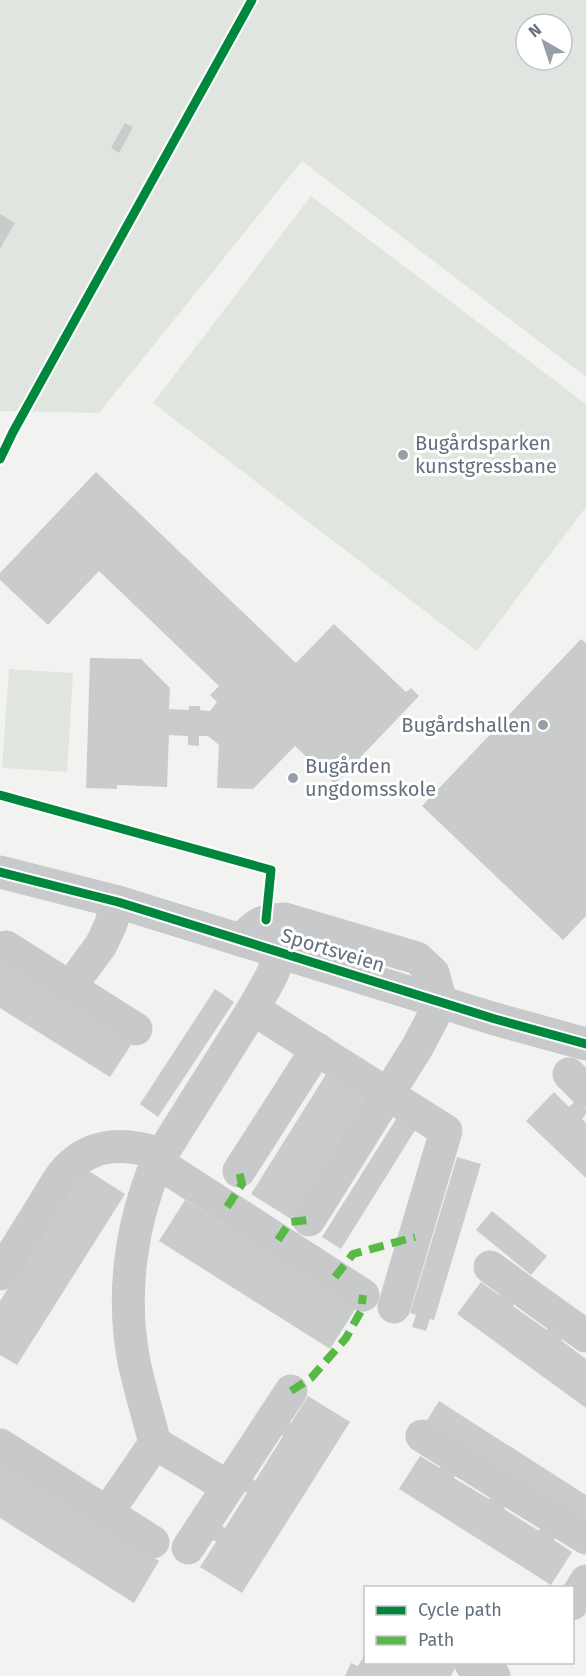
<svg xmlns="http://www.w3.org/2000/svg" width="586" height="1676" viewBox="0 0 586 1676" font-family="'Fira Sans',sans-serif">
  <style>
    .green { fill: #e0e5df; fill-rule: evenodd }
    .building { fill: #cacccc }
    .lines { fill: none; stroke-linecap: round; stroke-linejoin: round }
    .minor { stroke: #c8c9cb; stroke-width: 33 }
    .quiet { stroke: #58b947; stroke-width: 8; stroke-dasharray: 15 8; stroke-linecap: butt }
    .cycleway-casing { stroke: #fff; stroke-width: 13 }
    .cycleway { stroke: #00873e; stroke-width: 9 }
    .poi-dot { fill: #969ea7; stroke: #fff; stroke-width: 2 }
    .labels { text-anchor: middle; stroke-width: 6; stroke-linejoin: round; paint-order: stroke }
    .poi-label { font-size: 20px; fill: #65707f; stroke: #fff; text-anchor: start }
    .street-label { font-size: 20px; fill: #65707f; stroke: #fff }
  </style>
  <rect width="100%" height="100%" fill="#f2f3f1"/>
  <g class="green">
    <path d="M0,0h586v377l-284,-216 -203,252 -99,-2zM526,24h36v36h-36z"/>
    <polygon points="311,196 586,404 586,507 477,651 153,403"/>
    <polygon points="9,669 73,673 67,772 2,768"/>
  </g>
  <g class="building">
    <polygon points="125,123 133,127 119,153 111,148"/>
    <polygon points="0,214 15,223 0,249"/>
    <polygon points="96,472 296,663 334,624 406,692 411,688 419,696 335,784 295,746 253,789 217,788 219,745 208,736 199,736 199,746 188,745 188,736 169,735 167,787 117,785 117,789 86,788 90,658 141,659 170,688 169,709 189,710 189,706 200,706 200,710 210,711 217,702 210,695 219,686 99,571 48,625 0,580 0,573"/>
    <polygon points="581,639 586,643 586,916 563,940 422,806"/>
    <polygon points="0,962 131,1045 110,1077 0,1008"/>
    <polygon points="215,989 234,1002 158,1117 140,1104"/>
    <polygon points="328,1071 368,1096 291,1219 251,1194"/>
    <polygon points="554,1092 569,1107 576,1100 586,1109 586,1114 582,1119 586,1123 586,1178 526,1121"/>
    <polygon points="398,1116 417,1127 341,1249 322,1237"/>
    <polygon points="457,1157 481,1164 434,1320 430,1319 426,1331 412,1327 416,1315 410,1313"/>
    <polygon points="84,1168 125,1194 17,1365 0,1355 0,1301"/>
    <polygon points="185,1200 356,1308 330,1349 159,1241"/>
    <polygon points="492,1211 547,1256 531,1275 476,1230"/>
    <polygon points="481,1282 499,1295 506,1287 520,1297 513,1306 547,1330 553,1322 567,1332 561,1340 586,1359 586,1408 457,1314"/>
    <polygon points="308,1396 350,1422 242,1593 200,1567 216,1542 209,1537 217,1523 225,1528 247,1493 240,1489 248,1476 255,1481 283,1436 276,1431 283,1419 291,1423"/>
    <polygon points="439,1401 586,1495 586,1524 426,1422"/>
    <polygon points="420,1456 440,1468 445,1460 459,1469 454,1478 489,1499 494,1492 508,1501 504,1509 539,1531 544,1522 559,1532 554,1540 572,1552 551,1585 399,1489"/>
    <polygon points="0,1461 159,1561 134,1603 0,1518"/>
    <polygon points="366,1653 366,1662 424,1662 429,1665 430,1662 458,1662 451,1676 345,1676 351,1663 358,1666"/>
  </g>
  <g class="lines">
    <g class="minor">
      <polyline points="0,872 118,902 495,1019 586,1044"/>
      <path d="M241,940c16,-17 20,-20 44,-21l132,39 16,15 8,29 -23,44 -109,174"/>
      <polyline points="6,947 136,1029"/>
      <polyline points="70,987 101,945 110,926 118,902"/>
      <polyline points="253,1009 446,1131 394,1307"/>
      <polyline points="569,1074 586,1091"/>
      <polyline points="157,1162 363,1295"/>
      <polyline points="239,1171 317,1049"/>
      <polyline points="490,1267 586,1336"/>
      <path d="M0,1274c14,-22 28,-45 42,-67 8,-12 15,-28 25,-38 27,-28 60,-26 94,-15"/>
      <polyline points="422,1436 586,1538"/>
      <polyline points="0,1445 153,1542"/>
      <path d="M228,1487l-73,-44c-7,-27 -15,-54 -21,-81 -13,-68 -3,-138 23,-200l96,-153 18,-32 10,-24"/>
      <polyline points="107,1513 155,1443"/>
      <polyline points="188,1548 291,1391"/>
      <polyline points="572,1604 586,1581"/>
      <polyline points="471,1664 494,1676"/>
    </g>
    <g class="quiet">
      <polyline points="227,1207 242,1184 239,1171"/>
      <polyline points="278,1240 290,1222 309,1220"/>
      <polyline points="335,1277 353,1254 415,1237"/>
      <polyline points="291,1391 311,1378 346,1338 361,1311 363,1295"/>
    </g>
    <g class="cycleway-casing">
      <g id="cycleway">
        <polyline points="0,459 13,432 252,0"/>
        <polyline points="0,795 271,870 266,920"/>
        <polyline points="0,872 118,902 495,1019 586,1044"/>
      </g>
    </g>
    <use href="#cycleway" class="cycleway"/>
  </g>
  <g class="poi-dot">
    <circle cx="403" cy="455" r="6"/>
    <circle cx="543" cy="725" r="6"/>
    <circle cx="293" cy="778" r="6"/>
  </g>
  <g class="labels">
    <g class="poi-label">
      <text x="415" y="450">Bugårdsparken<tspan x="415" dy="23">kunstgressbane</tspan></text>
      <text x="531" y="732" text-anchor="end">Bugårdshallen</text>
      <text x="305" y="773">Bugården<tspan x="305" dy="23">ungdomsskole</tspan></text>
    </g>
    <g class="street-label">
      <text transform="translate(333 950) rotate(17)" y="7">Sportsveien</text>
    </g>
  </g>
  <rect x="364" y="1586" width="210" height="78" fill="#ffffff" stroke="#c1c6cc" stroke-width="1.5"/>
  <rect x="376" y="1606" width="30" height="9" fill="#00873e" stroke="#c1c6cc" stroke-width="1.5"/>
  <text x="418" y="1616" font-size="18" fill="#65707f">Cycle path</text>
  <rect x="376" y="1636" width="30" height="9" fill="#58b947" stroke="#c1c6cc" stroke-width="1.5"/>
  <text x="418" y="1646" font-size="18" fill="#65707f">Path</text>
  <g transform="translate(544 42) rotate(321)"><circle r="28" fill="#ffffff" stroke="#c1c6cc" stroke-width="1.5"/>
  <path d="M0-4.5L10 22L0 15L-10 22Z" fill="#969ea7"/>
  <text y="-9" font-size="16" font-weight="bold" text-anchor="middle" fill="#65707f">N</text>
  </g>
</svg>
